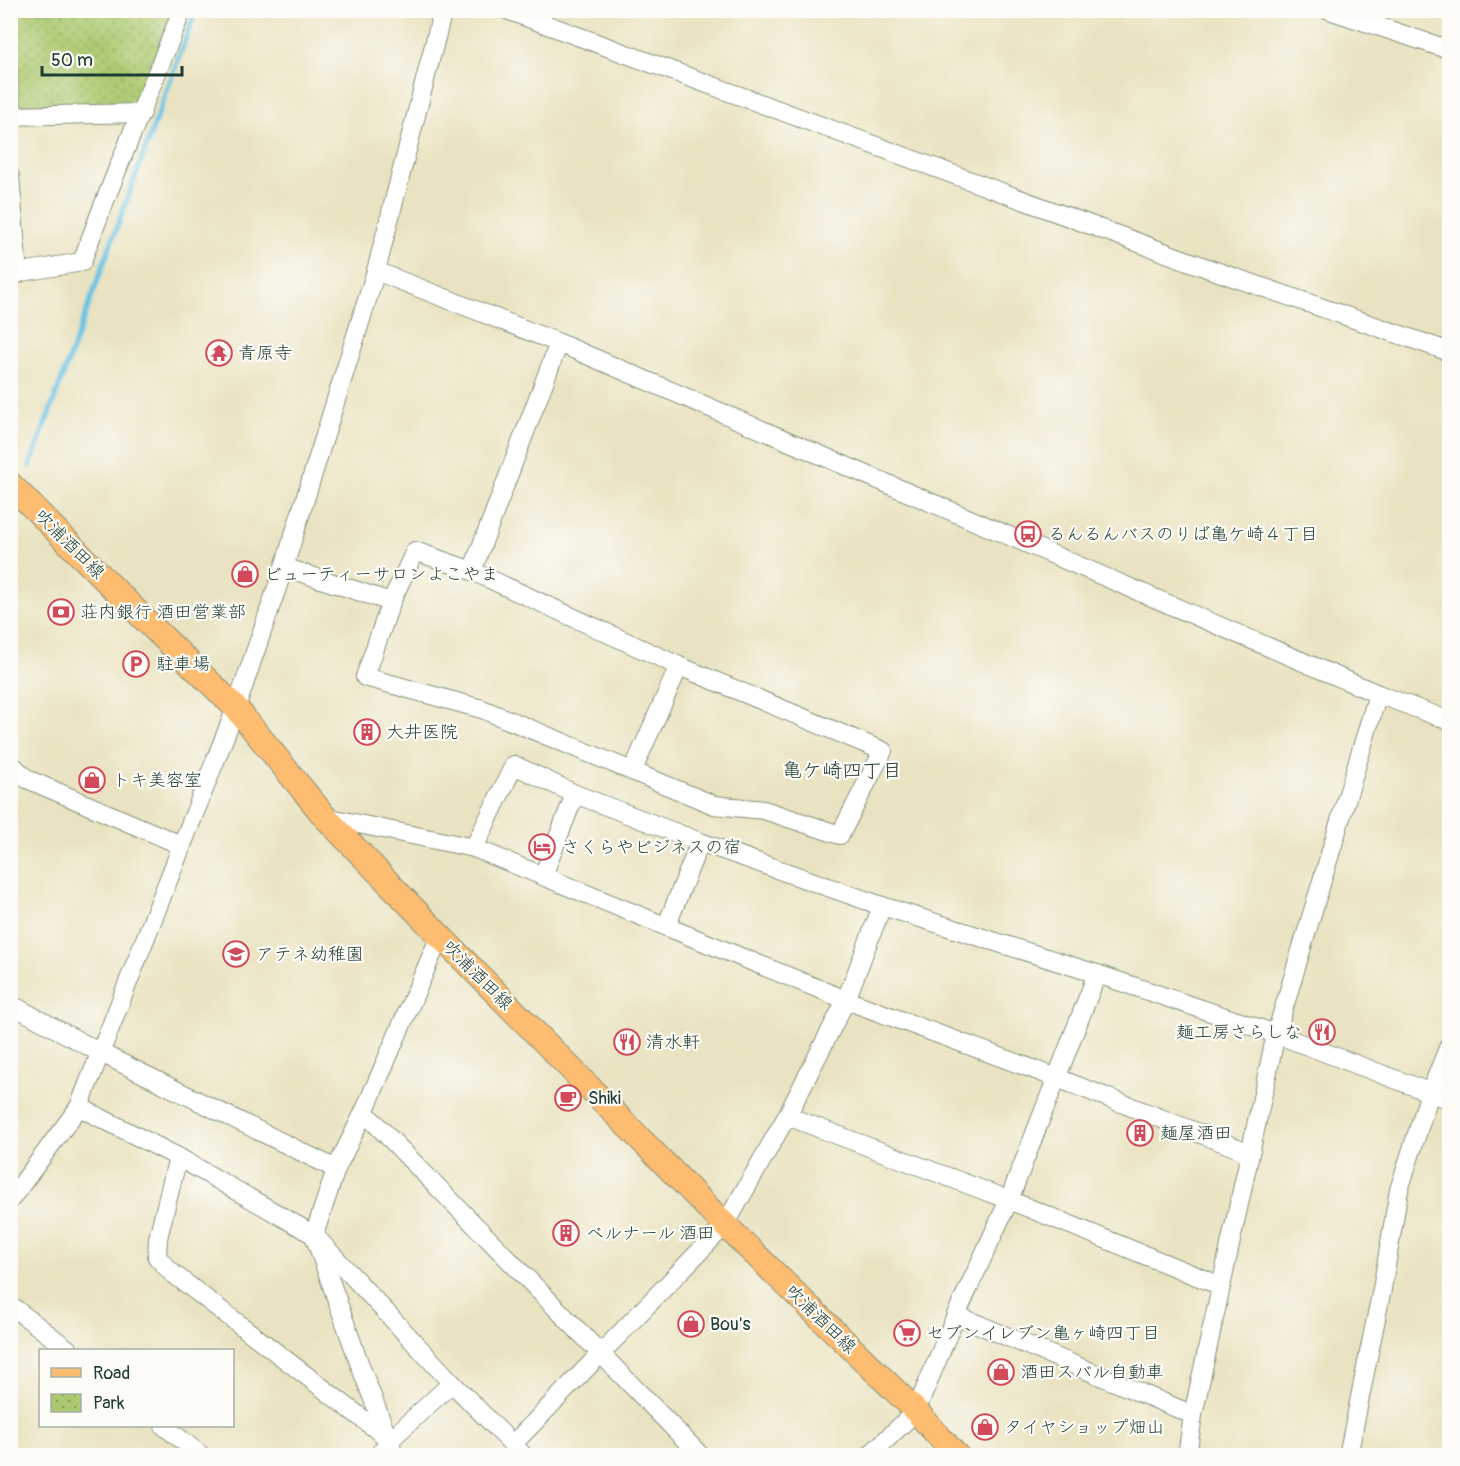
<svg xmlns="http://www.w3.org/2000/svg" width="1460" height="1466" viewBox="0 0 1460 1466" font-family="Pangolin,'Klee One',sans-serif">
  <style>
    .park { fill: url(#park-dots); stroke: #668352; stroke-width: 1.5 }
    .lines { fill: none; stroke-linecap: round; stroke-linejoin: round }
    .stream { stroke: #67c3e5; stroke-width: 5 }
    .minor-casing { stroke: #84907a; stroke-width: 20 }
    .major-casing { stroke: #84907a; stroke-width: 26 }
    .minor { stroke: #fff; stroke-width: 18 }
    .major { stroke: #febc70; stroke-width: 24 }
    .labels { text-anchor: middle; stroke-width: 4.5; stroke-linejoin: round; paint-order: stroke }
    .poi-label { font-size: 18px; fill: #1f3d34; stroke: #fdfcf7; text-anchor: start }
    .street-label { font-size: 18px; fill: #1f3d34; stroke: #fdfcf7 }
    .neighbourhood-label { font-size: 20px; fill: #1f3d34; stroke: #fdfcf7 }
  </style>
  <defs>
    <pattern id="park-dots" width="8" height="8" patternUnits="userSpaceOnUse" patternTransform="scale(1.5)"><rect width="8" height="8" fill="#acc970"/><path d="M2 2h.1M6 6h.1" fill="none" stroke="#8ba45d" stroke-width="1.8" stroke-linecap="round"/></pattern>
  </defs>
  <rect width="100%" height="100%" fill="#fdfcf7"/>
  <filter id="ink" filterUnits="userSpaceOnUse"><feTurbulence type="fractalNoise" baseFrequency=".0167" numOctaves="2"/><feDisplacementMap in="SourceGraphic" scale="12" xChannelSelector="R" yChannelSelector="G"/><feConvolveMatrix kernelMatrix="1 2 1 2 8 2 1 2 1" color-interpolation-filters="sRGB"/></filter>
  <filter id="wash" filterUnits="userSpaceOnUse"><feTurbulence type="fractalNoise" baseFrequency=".008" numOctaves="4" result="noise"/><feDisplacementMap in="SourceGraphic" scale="24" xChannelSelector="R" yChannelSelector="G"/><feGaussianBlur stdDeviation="1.35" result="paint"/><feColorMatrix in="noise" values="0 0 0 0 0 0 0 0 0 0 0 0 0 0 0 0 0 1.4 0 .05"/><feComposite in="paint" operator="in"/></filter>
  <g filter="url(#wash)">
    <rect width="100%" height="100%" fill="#eae3c1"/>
    <polygon class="park" points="18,11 172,11 138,106 18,105"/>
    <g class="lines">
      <polyline class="stream" points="30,466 196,10"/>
    </g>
  </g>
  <g filter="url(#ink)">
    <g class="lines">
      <g class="minor-casing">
        <g id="minor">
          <polyline points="507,10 1207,268 1450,352"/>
          <polyline points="1329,10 1450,50"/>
          <polyline points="10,116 142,113"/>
          <polyline points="10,176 18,274"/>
          <polyline points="376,271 559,343 1378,694 1450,721"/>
          <path d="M10,274l72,-12c30,-85 67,-167 100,-252"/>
          <polyline points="284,567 391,602"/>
          <polyline points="472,571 679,666 883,751 840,835 764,810 714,805 482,709 365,677 391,602 415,551 472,571 559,343"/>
          <polyline points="10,763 27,779 181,845"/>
          <polyline points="633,770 679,666"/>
          <polyline points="325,817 474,848 846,1000 1057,1078 1250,1153"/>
          <polyline points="474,848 514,765 575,794 700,842"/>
          <polyline points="543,876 575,794"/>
          <polyline points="666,927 700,842 882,906 1097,974 1276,1034 1450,1100"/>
          <polyline points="10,1004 101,1053 336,1169"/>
          <polyline points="79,1107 178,1157 314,1235 452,1383 524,1456"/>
          <polyline points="364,1112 701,1456"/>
          <polyline points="787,1116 1009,1200 1221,1286"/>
          <polyline points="178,1157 158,1238 157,1257 171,1272 389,1439"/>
          <polyline points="10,1200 79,1107 236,708 284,567 376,271 443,10"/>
          <polyline points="10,1305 69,1350"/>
          <polyline points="956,1315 1193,1415"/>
          <polyline points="164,1426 202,1456"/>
          <polyline points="513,1444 725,1225 787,1116 846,1000 882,906"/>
          <polyline points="378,1456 390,1440 452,1383"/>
          <polyline points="395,1456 361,1368 314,1235 336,1169 364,1112 440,936"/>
          <polyline points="869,1456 916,1411 956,1315 1009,1200 1097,974"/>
          <polyline points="1187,1456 1193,1415 1276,1034 1378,694"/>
          <polyline points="1348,1456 1382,1289 1399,1190 1430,1093 1450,1043"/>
        </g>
      </g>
      <g class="major-casing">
        <polyline id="major" points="10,484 136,611 236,708 325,817 440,936 725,1225 916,1411 957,1456"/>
      </g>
      <use href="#minor" class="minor"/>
      <use href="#major" class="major"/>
    </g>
  </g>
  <defs>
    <g id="temple-ring" transform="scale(1.35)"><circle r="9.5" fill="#fdfcf7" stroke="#d1495b" stroke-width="1.5"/><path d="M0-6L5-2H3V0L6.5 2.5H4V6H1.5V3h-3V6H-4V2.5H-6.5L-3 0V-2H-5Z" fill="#d1495b"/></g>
    <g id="bus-ring" transform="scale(1.35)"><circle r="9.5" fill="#fdfcf7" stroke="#d1495b" stroke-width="1.5"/><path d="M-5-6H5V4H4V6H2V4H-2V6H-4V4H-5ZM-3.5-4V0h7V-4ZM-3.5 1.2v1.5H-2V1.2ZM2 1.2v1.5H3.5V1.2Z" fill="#d1495b"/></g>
    <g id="shop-ring" transform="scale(1.35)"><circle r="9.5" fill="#fdfcf7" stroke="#d1495b" stroke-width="1.5"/><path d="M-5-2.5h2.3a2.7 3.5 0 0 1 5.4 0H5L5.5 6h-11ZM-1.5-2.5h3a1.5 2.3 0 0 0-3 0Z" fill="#d1495b"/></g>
    <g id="bank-ring" transform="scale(1.35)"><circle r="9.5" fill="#fdfcf7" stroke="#d1495b" stroke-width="1.5"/><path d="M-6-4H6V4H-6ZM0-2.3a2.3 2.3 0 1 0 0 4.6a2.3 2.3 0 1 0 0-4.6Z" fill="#d1495b"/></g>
    <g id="parking-ring" transform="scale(1.35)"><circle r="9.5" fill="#fdfcf7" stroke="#d1495b" stroke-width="1.5"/><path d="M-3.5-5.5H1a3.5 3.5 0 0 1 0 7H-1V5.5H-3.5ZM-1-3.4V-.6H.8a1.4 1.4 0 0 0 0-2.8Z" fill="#d1495b"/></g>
    <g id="building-ring" transform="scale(1.35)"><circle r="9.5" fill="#fdfcf7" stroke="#d1495b" stroke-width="1.5"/><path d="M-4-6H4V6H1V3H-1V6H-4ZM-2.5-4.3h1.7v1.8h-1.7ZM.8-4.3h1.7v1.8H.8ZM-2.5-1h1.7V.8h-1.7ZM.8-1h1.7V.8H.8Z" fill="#d1495b"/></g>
    <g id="hotel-ring" transform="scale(1.35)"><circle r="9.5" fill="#fdfcf7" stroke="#d1495b" stroke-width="1.5"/><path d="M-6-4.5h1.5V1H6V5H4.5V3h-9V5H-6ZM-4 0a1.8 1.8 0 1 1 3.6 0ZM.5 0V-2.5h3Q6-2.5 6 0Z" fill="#d1495b"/></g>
    <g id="school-ring" transform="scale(1.35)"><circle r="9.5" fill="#fdfcf7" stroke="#d1495b" stroke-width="1.5"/><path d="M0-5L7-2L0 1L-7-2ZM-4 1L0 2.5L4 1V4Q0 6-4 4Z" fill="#d1495b"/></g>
    <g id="restaurant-ring" transform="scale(1.35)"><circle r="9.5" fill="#fdfcf7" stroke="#d1495b" stroke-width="1.5"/><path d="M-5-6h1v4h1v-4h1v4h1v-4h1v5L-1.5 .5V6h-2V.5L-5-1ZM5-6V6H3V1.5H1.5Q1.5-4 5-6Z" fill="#d1495b"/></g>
    <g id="cafe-ring" transform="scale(1.35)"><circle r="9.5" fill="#fdfcf7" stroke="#d1495b" stroke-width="1.5"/><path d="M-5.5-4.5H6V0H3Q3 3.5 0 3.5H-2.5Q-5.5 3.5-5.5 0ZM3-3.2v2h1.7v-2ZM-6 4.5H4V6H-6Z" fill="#d1495b"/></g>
    <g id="supermarket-ring" transform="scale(1.35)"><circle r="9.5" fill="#fdfcf7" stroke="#d1495b" stroke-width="1.5"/><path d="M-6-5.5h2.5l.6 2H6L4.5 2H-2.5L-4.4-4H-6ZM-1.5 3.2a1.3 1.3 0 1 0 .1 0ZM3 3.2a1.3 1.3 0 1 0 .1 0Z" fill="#d1495b"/></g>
  </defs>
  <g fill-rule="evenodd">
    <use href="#temple-ring" x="219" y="353"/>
    <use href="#bus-ring" x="1028" y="534"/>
    <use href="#shop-ring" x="245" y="574"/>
    <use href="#bank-ring" x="61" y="612"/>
    <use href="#parking-ring" x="136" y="664"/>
    <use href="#building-ring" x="367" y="732"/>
    <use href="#shop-ring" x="92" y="780"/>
    <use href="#hotel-ring" x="542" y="847"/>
    <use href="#school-ring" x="236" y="954"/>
    <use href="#restaurant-ring" x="1322" y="1032"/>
    <use href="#restaurant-ring" x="627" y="1042"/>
    <use href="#cafe-ring" x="568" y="1098"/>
    <use href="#building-ring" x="1140" y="1133"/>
    <use href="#building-ring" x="566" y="1233"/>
    <use href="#shop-ring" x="691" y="1324"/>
    <use href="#supermarket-ring" x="907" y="1333"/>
    <use href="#shop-ring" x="1001" y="1372"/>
    <use href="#shop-ring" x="985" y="1427"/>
  </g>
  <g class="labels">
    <g class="poi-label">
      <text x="238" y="359">青原寺</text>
      <text x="1048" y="540">るんるんバスのりば亀ケ崎４丁目</text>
      <text x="264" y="580">ビューティーサロンよこやま</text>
      <text x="80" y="618">荘内銀行 酒田営業部</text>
      <text x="156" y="670">駐車場</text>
      <text x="386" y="738">大井医院</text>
      <text x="112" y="786">トキ美容室</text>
      <text x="562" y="853">さくらやビジネスの宿</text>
      <text x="256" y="960">アテネ幼稚園</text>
      <text x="1302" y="1038" text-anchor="end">麺工房さらしな</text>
      <text x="646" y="1048">清水軒</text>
      <text x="588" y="1104">Shiki</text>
      <text x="1160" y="1139">麺屋酒田</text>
      <text x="586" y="1239">ベルナール 酒田</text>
      <text x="710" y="1330">Bou's</text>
      <text x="926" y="1339">セブンイレブン亀ヶ崎四丁目</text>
      <text x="1020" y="1378">酒田スバル自動車</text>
      <text x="1004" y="1433">タイヤショップ畑山</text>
    </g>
    <g class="street-label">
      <text transform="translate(70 544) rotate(45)" y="6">吹浦酒田線</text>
      <text transform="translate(478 975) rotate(45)" y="6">吹浦酒田線</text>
      <text transform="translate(821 1319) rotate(44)" y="6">吹浦酒田線</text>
    </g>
    <g class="neighbourhood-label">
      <text x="842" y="777">亀ケ崎四丁目</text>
    </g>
  </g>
  <rect width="1460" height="1466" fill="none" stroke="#fdfcf7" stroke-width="36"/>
  <rect x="39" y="1349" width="195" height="78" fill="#fdfcf7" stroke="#a4b0a9" stroke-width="1.5"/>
  <rect x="51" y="1368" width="30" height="9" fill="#febc70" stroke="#a4b0a9" stroke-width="1.5"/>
  <text x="93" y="1379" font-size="18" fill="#1f3d34">Road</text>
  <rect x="51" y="1394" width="30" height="18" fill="url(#park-dots)" stroke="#a4b0a9" stroke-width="1.5"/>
  <text x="93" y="1409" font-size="18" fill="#1f3d34">Park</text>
  <path d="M42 66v9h140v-9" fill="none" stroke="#1f3d34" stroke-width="3"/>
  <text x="51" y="66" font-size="18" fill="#1f3d34" stroke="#fdfcf7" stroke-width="4.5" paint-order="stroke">50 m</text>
</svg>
